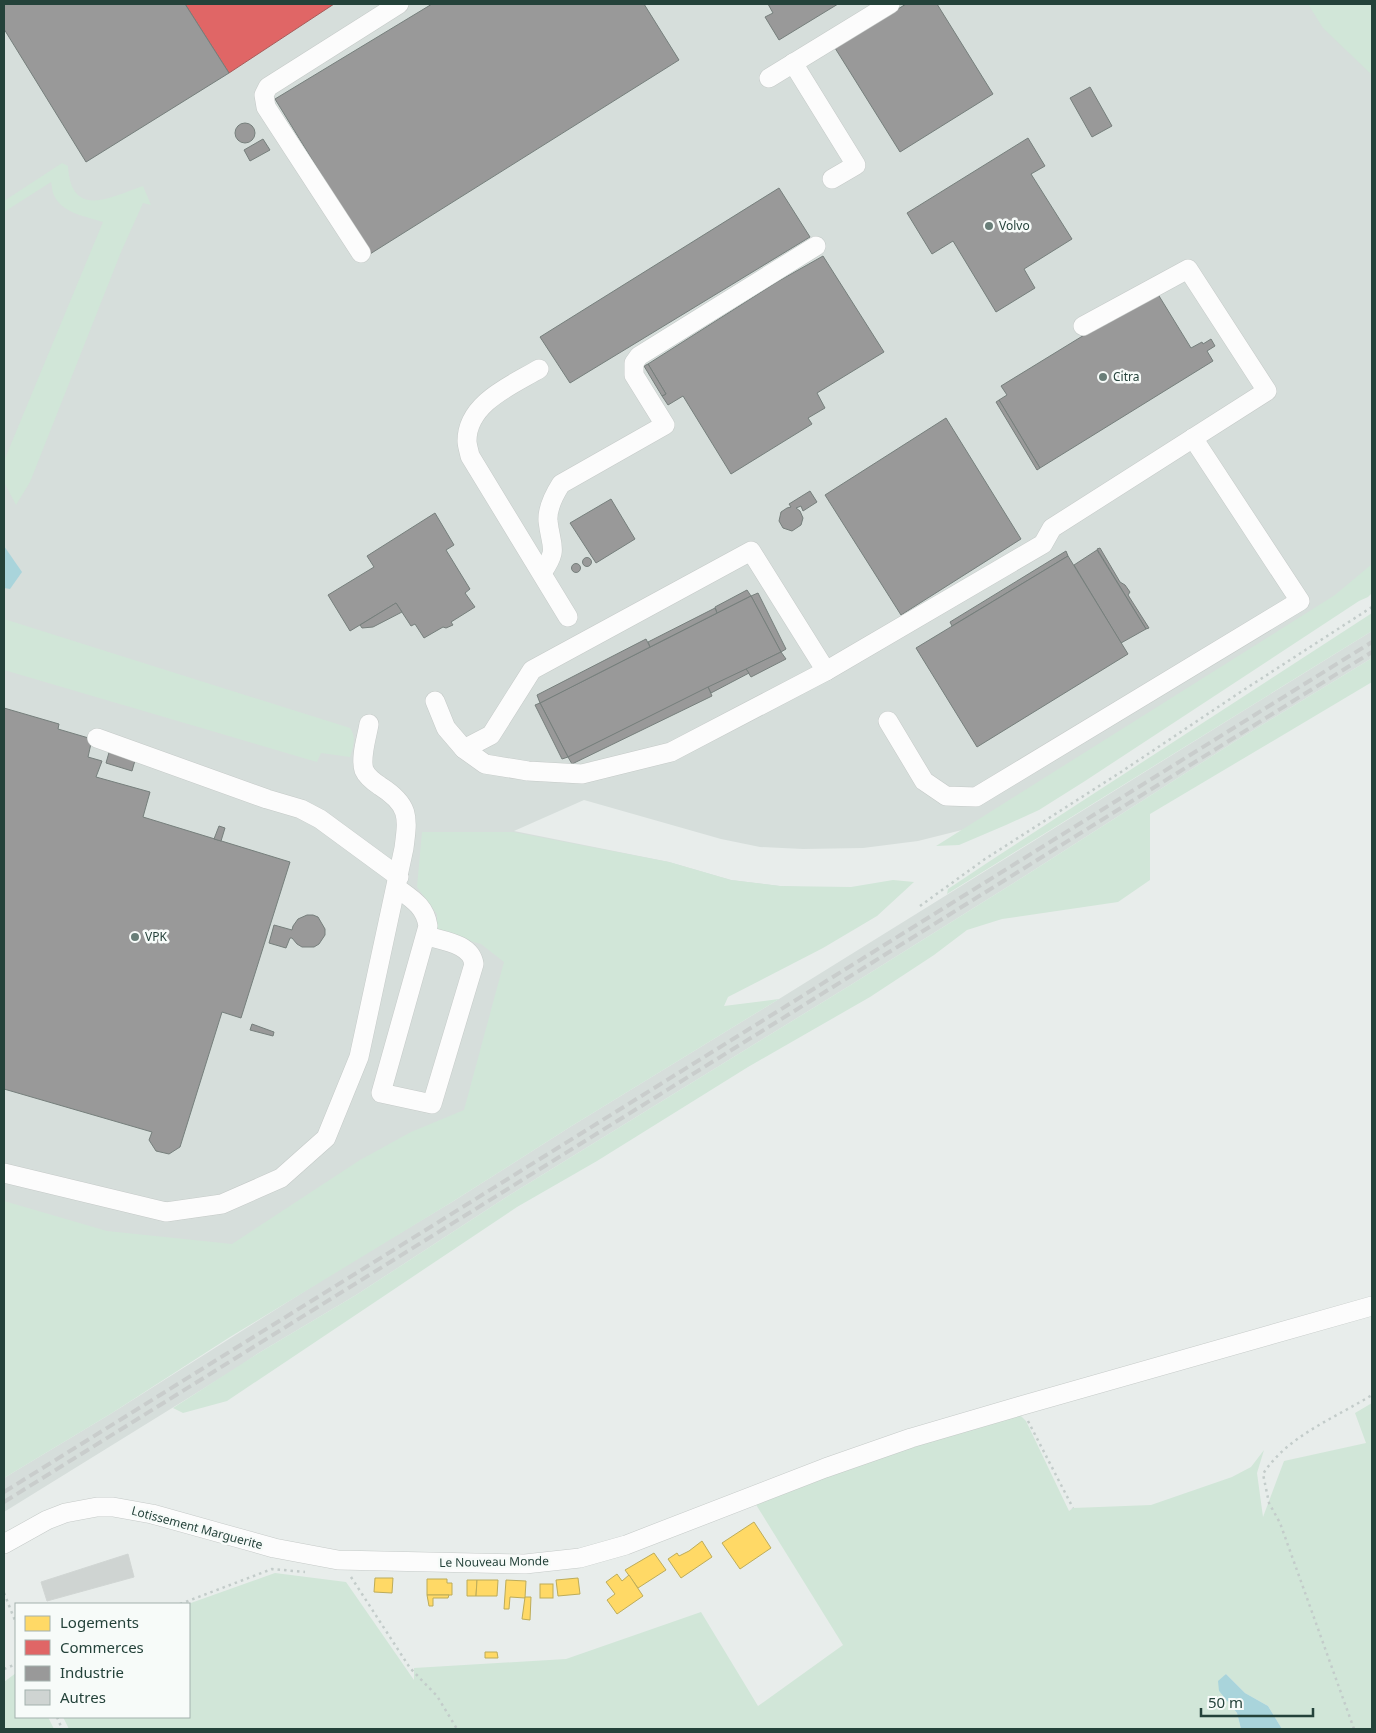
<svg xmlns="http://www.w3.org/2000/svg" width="1376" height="1733" viewBox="0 0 1376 1733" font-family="'Noto Sans',sans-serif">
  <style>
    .built { fill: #d6dedb }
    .green { fill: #d1e6d8 }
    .water { fill: #a9d4db }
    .homes { fill: #ffd966; stroke: #bdac59 }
    .shops { fill: #e06666; stroke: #a85b59 }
    .industry { fill: #999; stroke: #767f7c }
    .building { fill: #cfd4d2; stroke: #d1d6d4 }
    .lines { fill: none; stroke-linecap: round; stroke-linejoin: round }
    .minor-casing { stroke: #c5cac8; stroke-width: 20 }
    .path { stroke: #c3ccca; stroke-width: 2.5; stroke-dasharray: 2.5 4; stroke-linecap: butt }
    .minor { stroke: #fcfcfc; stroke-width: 19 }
    .rail { stroke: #c9cdcc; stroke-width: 4; stroke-dasharray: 10 5; stroke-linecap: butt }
    .poi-dot { fill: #697e78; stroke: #f7fbf9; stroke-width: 2 }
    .labels { text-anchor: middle; stroke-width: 5; stroke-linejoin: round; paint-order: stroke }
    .poi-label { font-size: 12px; fill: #24423a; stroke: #f7fbf9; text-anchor: start }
    .street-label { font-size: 12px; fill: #24423a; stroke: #f7fbf9 }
  </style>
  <rect width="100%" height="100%" fill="#e8edeb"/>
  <g class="built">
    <polygon points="4,4 1372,4 1372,579 970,828 918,841 863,848 803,849 760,847 721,839 584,800 514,831 669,862 731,880 780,886 846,889 4,1405"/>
    <polygon points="1372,631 1372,658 1234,742 1020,879 849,986 508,1196 356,1295 257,1354 240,1366 4,1512 4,1478 112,1413 343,1267 452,1202 570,1127 779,999"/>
  </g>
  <g class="green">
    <polygon points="1308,4 1369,4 1372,9 1372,75 1323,28"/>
    <path d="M62,163l6,3c3,54 43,31 75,20l8,19 -8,-2 -22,49 -91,230 -14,23 -12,-23v-21l99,-239c-17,-6 -42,-8 -50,-29 -1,-3 -1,-8 -2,-11l-47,30v-11z"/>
    <polygon points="1372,564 1372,593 1368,597 1359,601 1085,781 1039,810 1006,825 959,845 936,846 1335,595"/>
    <polygon points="1372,613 1372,631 947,894 948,889 990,861"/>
    <path d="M4,619l346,109c7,10 3,18 0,29l-29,-4 -4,9 -313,-92z"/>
    <polygon points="1372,658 1372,682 1150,814 1150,880 1118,902 1002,919 967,930 934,955 870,997 748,1067 597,1161 517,1207 227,1401 183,1413 173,1408 257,1354 356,1295 508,1196 849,986 1020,879 1234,742"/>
    <polygon points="422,832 513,832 669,862 731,880 780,886 851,887 893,880 914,882 877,916 823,948 728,997 724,1006 779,999 570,1127 452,1202 230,1337 112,1413 4,1478 4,1201 107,1231 232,1244 360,1160 411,1132 464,1110 504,962 481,944 437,932 437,914 417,887"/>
    <polygon points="1372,1403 1372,1729 1282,1729 1268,1706 1245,1693 1226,1674 1219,1691 1237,1713 1241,1729 69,1729 63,1717 189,1717 188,1604 275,1573 346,1582 414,1680 414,1668 566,1659 701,1612 758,1706 843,1645 755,1503 856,1465 926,1442 1019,1414 1026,1421 1069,1511 1073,1508 1151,1505 1232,1477 1251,1467 1264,1450 1257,1473 1263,1517 1284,1461 1366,1443 1355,1413"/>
    <polygon points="16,1673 16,1717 48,1717 54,1729 4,1729 4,1682"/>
  </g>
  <g class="water">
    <polygon points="4,546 22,572 10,589 4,588"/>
    <polygon points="1226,1674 1245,1693 1268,1706 1282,1729 1241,1729 1237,1713 1219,1691 1218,1681"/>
  </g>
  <g class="homes">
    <polygon points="754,1522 771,1548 740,1569 722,1543"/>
    <polygon points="702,1541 712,1557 681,1578 668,1559 677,1553 679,1556 689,1551"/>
    <polygon points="654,1553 666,1570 638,1588 625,1570"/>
    <polygon points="617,1574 622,1581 629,1575 643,1596 617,1614 607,1600 615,1594 606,1582"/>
    <polygon points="375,1578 393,1578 392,1593 374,1592"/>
    <polygon points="578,1578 580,1594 558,1596 556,1580"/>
    <polygon points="427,1579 447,1579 447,1583 452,1583 452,1595 427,1595"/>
    <polygon points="467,1580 477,1580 476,1596 467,1596"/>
    <polygon points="477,1580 498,1580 497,1596 476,1596"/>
    <polygon points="506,1580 526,1581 525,1598 510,1597 509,1609 504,1609"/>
    <rect x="540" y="1584" width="13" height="14"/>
    <polygon points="427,1595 449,1595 448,1598 433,1598 433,1606 429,1606"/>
    <polygon points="525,1597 531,1597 530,1620 522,1619"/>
    <polygon points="485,1652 497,1652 498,1658 485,1658"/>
  </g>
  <polygon class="shops" points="185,4 334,4 229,73"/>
  <g class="industry">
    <polygon points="4,4 185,4 229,73 86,162 4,29"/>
    <polygon points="432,4 644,4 679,60 370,254 275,99"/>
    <polygon points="768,4 838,4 779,40 765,17 773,13"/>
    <polygon points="906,4 937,4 993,94 900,152 835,48"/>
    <polygon points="1090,87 1112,126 1092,137 1070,98"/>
    <circle cx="245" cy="133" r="10"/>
    <polygon points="1028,138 1045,166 1031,174 1072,239 1024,269 1035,288 996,312 953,241 932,254 907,213"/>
    <polygon points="263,139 270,150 250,161 244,150"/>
    <polygon points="779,188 810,237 570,383 540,337"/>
    <polygon points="823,256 884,352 817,393 825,408 808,418 812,424 731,474 683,396 668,405 662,396 666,394 648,364 777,282"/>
    <polygon points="1156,291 1191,348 1202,342 1203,344 1211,339 1215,346 1207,351 1213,361 1040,468 999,400 1007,395 1001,386"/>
    <polygon points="648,364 666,394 662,396 644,366"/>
    <polygon points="999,400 1040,468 1037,470 996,402"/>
    <polygon points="946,418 1021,539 901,615 825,495"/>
    <polygon points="810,491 817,502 803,511 801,506 796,508 800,511 803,518 801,525 792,531 783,528 779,521 781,512 787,508 791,507 789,504"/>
    <polygon points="611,499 635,539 596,563 570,523"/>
    <polygon points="435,513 454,545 446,550 470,589 465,593 475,607 451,622 453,625 446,628 443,627 424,638 415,624 411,626 396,603 350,631 328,595 374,567 367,556"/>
    <polygon points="1100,548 1120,582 1125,585 1130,592 1128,595 1149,628 1146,629 1097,549"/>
    <polygon points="1097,550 1146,629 1121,643 1074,565"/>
    <polygon points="1066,551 1068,556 952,626 950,622"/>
    <polygon points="1068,556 1128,654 977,747 916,648"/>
    <circle cx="587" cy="562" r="4.5"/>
    <circle cx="576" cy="568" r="4.5"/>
    <polygon points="747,590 751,596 717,613 715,607"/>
    <polygon points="758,593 786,649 781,652 751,596"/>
    <polygon points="751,596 781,652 568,757 540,703"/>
    <polygon points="396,603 402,612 373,627 362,628 360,625"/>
    <polygon points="715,608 717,613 650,647 648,642"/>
    <polygon points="646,639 650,647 540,703 537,695"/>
    <polygon points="781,652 786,659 751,677 746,669"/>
    <polygon points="746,669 749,673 711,693 708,687"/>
    <polygon points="708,687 712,696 572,764 568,757"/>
    <polygon points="540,703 568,757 562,759 535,705"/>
    <polygon points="4,708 59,724 58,729 92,739 88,757 102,761 96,777 150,792 143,817 290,862 241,1018 222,1012 180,1147 169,1154 156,1151 149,1140 152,1132 4,1089"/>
    <polygon points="110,749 136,757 132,771 106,763"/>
    <polygon points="219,826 225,828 221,841 214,839"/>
    <polygon points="307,915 313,915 318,917 325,929 325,935 319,944 314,947 302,947 297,944 292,938 290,938 286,948 269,943 274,925 292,930 293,926 298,919"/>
    <polygon points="252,1024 274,1032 273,1036 250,1030"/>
  </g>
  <polygon class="building" points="128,1554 134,1577 47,1601 41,1582"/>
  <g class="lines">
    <g class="minor-casing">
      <g id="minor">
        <polyline points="793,63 856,165 832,179"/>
        <polyline points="769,78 890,4"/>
        <polyline points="361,253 266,107 264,95 268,87 399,4"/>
        <path d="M539,369c-27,16 -72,34 -72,72 0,4 2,10 3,15l98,161"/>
        <path d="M542,573c17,-25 9,-25 6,-52 -1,-13 6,-26 13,-37l104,-59 -31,-50v-12l5,-7 177,-110"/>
        <polyline points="435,701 446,728 464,749 485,764 528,771 582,774 671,752 826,671 1043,544 1052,528 1267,391 1188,269 1083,326"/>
        <polyline points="888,721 924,781 946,796 976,797 1300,601 1193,438"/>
        <polyline points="97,738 267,799 301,809 320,819 399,877"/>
        <polyline points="464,749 491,735 532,670 751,551 826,671"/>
        <path d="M397,888c15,11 28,18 31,38l-47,167 51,11 42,-140c-3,-20 -30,-23 -47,-28"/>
        <path d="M4,1173l162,39 56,-8 59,-26 45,-40 33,-81 45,-209c4,-31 6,-43 -24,-62 -6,-4 -13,-9 -16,-16 -4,-13 3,-33 5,-46"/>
        <polyline points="4,1544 47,1520 65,1513 97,1507 113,1507 152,1514 274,1548 338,1560 525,1564 580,1558 626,1545 825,1468 911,1438 1020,1406 1372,1306"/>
      </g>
    </g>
    <g class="path">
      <polyline points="920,906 985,859 1121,772 1239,693 1372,607"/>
      <polyline points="1028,1421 1073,1508"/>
      <polyline points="351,1577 410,1668 437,1696 457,1729"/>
      <polyline points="4,1593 16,1623"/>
      <polyline points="180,1604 272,1569 305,1572"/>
      <polyline points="4,1669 16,1664"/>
      <polyline points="57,1717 62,1729"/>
      <path d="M1354,1729l-74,-206 -11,-20 -6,-29c24,-38 72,-56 109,-79"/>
    </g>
    <use href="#minor" class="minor"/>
    <g class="rail">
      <polyline points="4,1492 1372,642"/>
      <polyline points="4,1502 1372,652"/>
    </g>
  </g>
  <g class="poi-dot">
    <circle cx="989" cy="226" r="5"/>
    <circle cx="1103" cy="377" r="5"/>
    <circle cx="135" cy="937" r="5"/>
  </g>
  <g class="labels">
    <g class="poi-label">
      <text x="999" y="230">Volvo</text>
      <text x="1113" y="381">Citra</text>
      <text x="145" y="941">VPK</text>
    </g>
    <g class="street-label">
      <text transform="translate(197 1528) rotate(15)" y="4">Lotissement Marguerite</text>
      <text transform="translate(494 1562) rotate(-1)" y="4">Le Nouveau Monde</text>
    </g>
  </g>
  <rect width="1376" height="1733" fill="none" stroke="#24423a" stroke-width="10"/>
  <rect x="15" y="1603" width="175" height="115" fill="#f7fbf9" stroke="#a3b1ad"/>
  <rect x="25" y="1616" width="25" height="15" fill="#ffd966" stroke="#a3b1ad"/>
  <text x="60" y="1628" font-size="15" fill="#24423a">Logements</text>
  <rect x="25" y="1640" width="25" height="15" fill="#e06666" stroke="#a3b1ad"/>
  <text x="60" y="1653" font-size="15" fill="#24423a">Commerces</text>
  <rect x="25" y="1666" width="25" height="15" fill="#999999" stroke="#a3b1ad"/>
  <text x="60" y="1678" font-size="15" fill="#24423a">Industrie</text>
  <rect x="25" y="1690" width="25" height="15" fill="#cfd4d2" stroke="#a3b1ad"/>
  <text x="60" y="1703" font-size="15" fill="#24423a">Autres</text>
  <path d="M1201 1708v8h112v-8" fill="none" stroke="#24423a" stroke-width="2.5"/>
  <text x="1208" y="1708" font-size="15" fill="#24423a" stroke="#f7fbf9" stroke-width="4" paint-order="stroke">50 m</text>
</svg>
